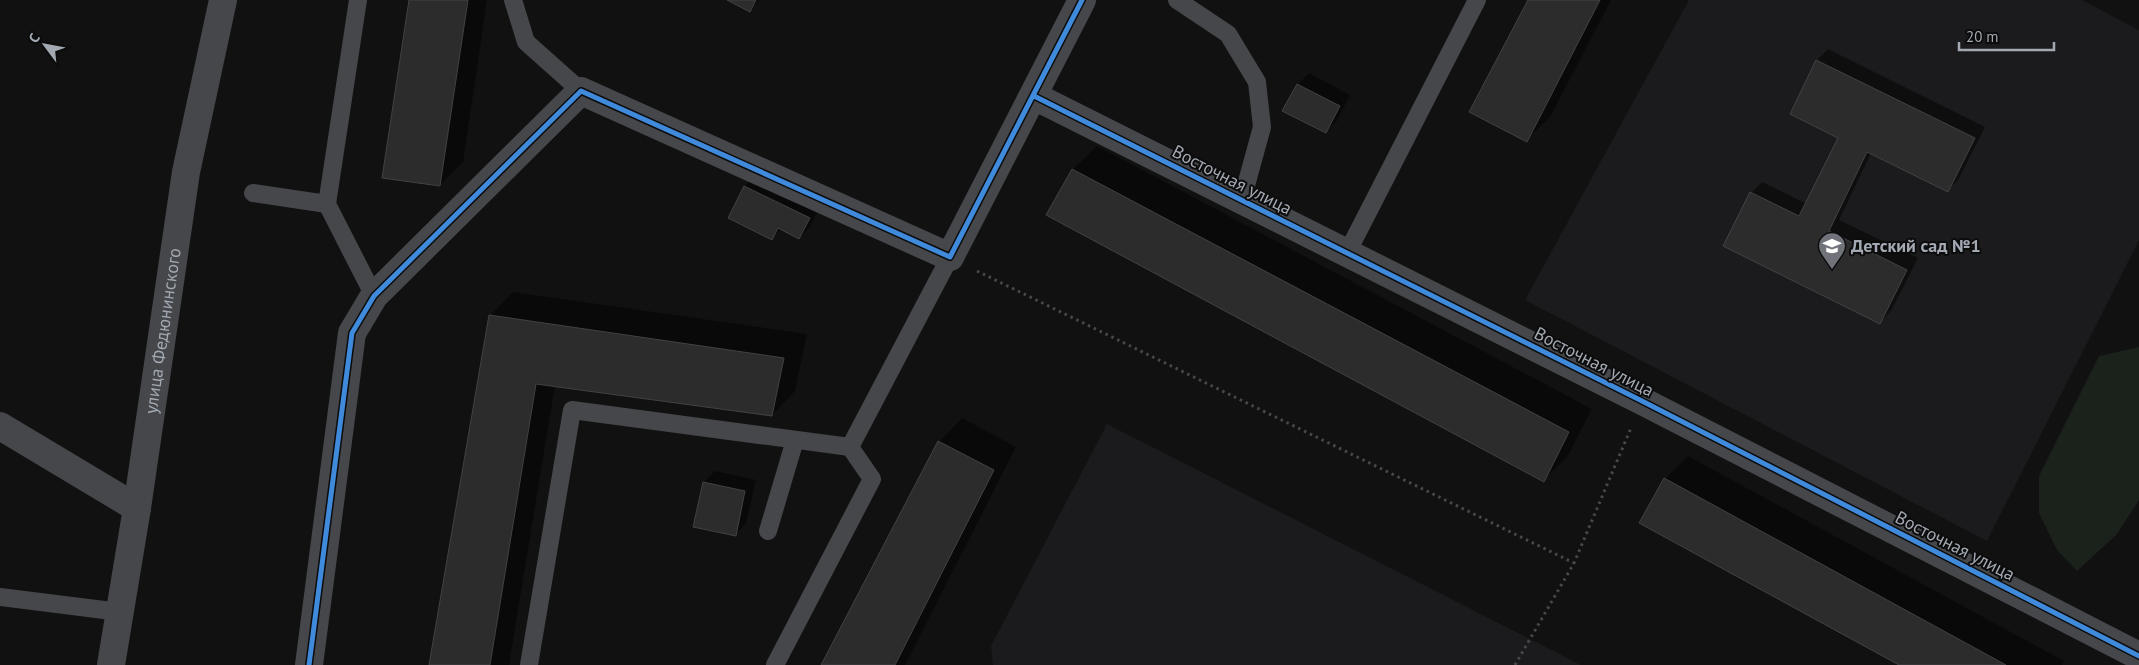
<svg xmlns="http://www.w3.org/2000/svg" width="2139" height="665" viewBox="0 0 2139 665" font-family="'PT Sans',sans-serif">
  <style>
    .built { fill: #1b1b1d }
    .green { fill: #1b211b }
    .shadow { fill: #0007 }
    .building { fill: #2c2c2c; stroke: #414244 }
    .lines { fill: none; stroke-linecap: round; stroke-linejoin: round }
    .path { stroke: #47484b; stroke-width: 3; stroke-dasharray: 2.5 4; stroke-linecap: butt }
    .lane { stroke: #45474a; stroke-width: 18 }
    .street { stroke: #45474a; stroke-width: 28 }
    .cycleway-casing { stroke: #0c0c0d; stroke-width: 8 }
    .cycleway { stroke: #408adc; stroke-width: 5 }
    .labels { text-anchor: middle; stroke-width: 4; stroke-linejoin: round; paint-order: stroke }
    .street-label { font-size: 18px; fill: #a3a9b2; stroke: #0c0c0d }
    .poi-label { font-size: 18px; font-weight: bold; fill: #a3a9b2; stroke: #0c0c0d; text-anchor: start }
  </style>
  <rect width="100%" height="100%" fill="#111"/>
  <g class="built">
    <polygon points="1689,0 2082,0 2139,30 2139,240 1987,541 1525,300"/>
    <polygon points="1107,424 1526,637 1581,665 993,665 991,646"/>
  </g>
  <polygon class="green" points="2139,347 2139,500 2117,534 2077,571 2057,550 2039,513 2039,476 2099,356"/>
  <g class="shadow">
    <polygon points="410,0 487,0 463,162 440,185"/>
    <polygon points="730,0 760,0 750,10"/>
    <polygon points="1529,0 1611,0 1550,117 1526,140"/>
    <polygon points="1828,49 1985,127 1958,180 1947,191 1871,153 1839,220 1918,258 1891,311 1880,322 1751,193 1762,182 1807,204 1840,138 1792,114 1817,60"/>
    <polygon points="1309,73 1350,95 1337,121 1326,132 1298,84"/>
    <polygon points="1097,146 1592,409 1567,457 1543,481 1048,215 1073,169"/>
    <polygon points="756,175 820,207 810,227 799,238 781,229 772,238 730,218 745,186"/>
    <polygon points="513,292 807,334 795,391 772,415 555,385 509,665 431,665 490,316"/>
    <polygon points="962,418 1016,447 905,665 822,665 939,442"/>
    <polygon points="1688,456 2064,661 2062,665 1902,665 1665,479"/>
    <polygon points="715,471 756,480 746,523 735,535 695,526 704,482"/>
  </g>
  <g class="building">
    <polygon points="409,0 468,0 440,186 382,178"/>
    <polygon points="727,0 756,0 750,12"/>
    <polygon points="1528,0 1600,0 1527,142 1469,112"/>
    <polygon points="1816,60 1975,138 1948,192 1867,152 1829,231 1907,270 1880,324 1723,246 1750,192 1799,216 1838,138 1790,114"/>
    <polygon points="1297,84 1340,106 1326,133 1282,111"/>
    <polygon points="1072,169 1569,432 1544,482 1046,215"/>
    <polygon points="744,186 810,218 799,239 778,228 772,240 728,218"/>
    <polygon points="489,315 784,358 772,416 536,384 490,665 429,665"/>
    <polygon points="938,441 994,470 895,665 821,665"/>
    <polygon points="1664,478 2006,665 1899,665 1639,523"/>
    <polygon points="703,482 745,491 736,536 693,527"/>
  </g>
  <g class="lines">
    <g class="path">
      <polyline points="977,271 1574,563"/>
      <polyline points="1515,665 1574,563 1631,428"/>
    </g>
    <g class="lane">
      <polyline points="358,0 327,204 374,296"/>
      <polyline points="513,0 526,42 581,91"/>
      <polyline points="1177,0 1228,34 1257,82 1262,127 1242,200"/>
      <polyline points="253,193 327,204"/>
      <polyline points="1347,253 1477,0"/>
      <polyline points="768,531 795,440"/>
      <polyline points="0,597 120,612"/>
      <polyline points="529,665 572,410 850,447"/>
      <polyline points="775,665 872,479 850,447 950,257"/>
    </g>
    <g class="street">
      <polyline points="1034,96 1642,401 2139,656"/>
      <polyline points="0,426 137,508"/>
      <path id="s1" d="M111,665l26,-157 49,-336 37,-172"/>
      <polyline points="309,665 352,333 374,296 581,91 950,257 1082,0"/>
    </g>
    <g class="cycleway-casing">
      <g id="cycleway">
        <polyline points="1034,96 1642,401 2139,656"/>
        <polyline points="309,665 352,333 374,296 581,91 950,257 1082,0"/>
      </g>
    </g>
    <use href="#cycleway" class="cycleway"/>
  </g>
  <defs>
    <g id="school-pin" transform="scale(1.4375)"><path d="M0 17L-7.5 6A9.5 9.5 0 1 1 7.5 6Z" fill="#70747a" stroke="#0c0c0d"/><path d="M0-5L7-2L0 1L-7-2ZM-4 1L0 2.5L4 1V4Q0 6-4 4Z" fill="#fff"/></g>
  </defs>
  <g fill-rule="evenodd">
    <use href="#school-pin" x="1832" y="246"/>
  </g>
  <g class="labels">
    <g class="street-label">
      <text transform="translate(1232 180) rotate(27)" y="6">Восточная улица</text>
      <text dy="6" stroke="none"><textPath href="#s1" startOffset="338">улица Федюнинского</textPath></text>
      <text transform="translate(1594 362) rotate(27)" y="6">Восточная улица</text>
      <text transform="translate(1955 546) rotate(27)" y="6">Восточная улица</text>
    </g>
    <g class="poi-label">
      <text x="1851" y="252">Детский сад №1</text>
    </g>
  </g>
  <g transform="translate(45 45) rotate(302)" stroke="#0c0c0d" stroke-width="4" paint-order="stroke">
  <path d="M0-4L9 19L0 12L-9 19Z" fill="#a3a9b2"/>
  <text y="-8" font-size="14" font-weight="bold" text-anchor="middle" fill="#a3a9b2">С</text>
  </g>
  <path d="M1959 42v8h95v-8" fill="none" stroke="#a3a9b2" stroke-width="2.5"/>
  <text x="1966" y="42" font-size="15" fill="#a3a9b2" stroke="#0c0c0d" stroke-width="4" paint-order="stroke">20 m</text>
</svg>
